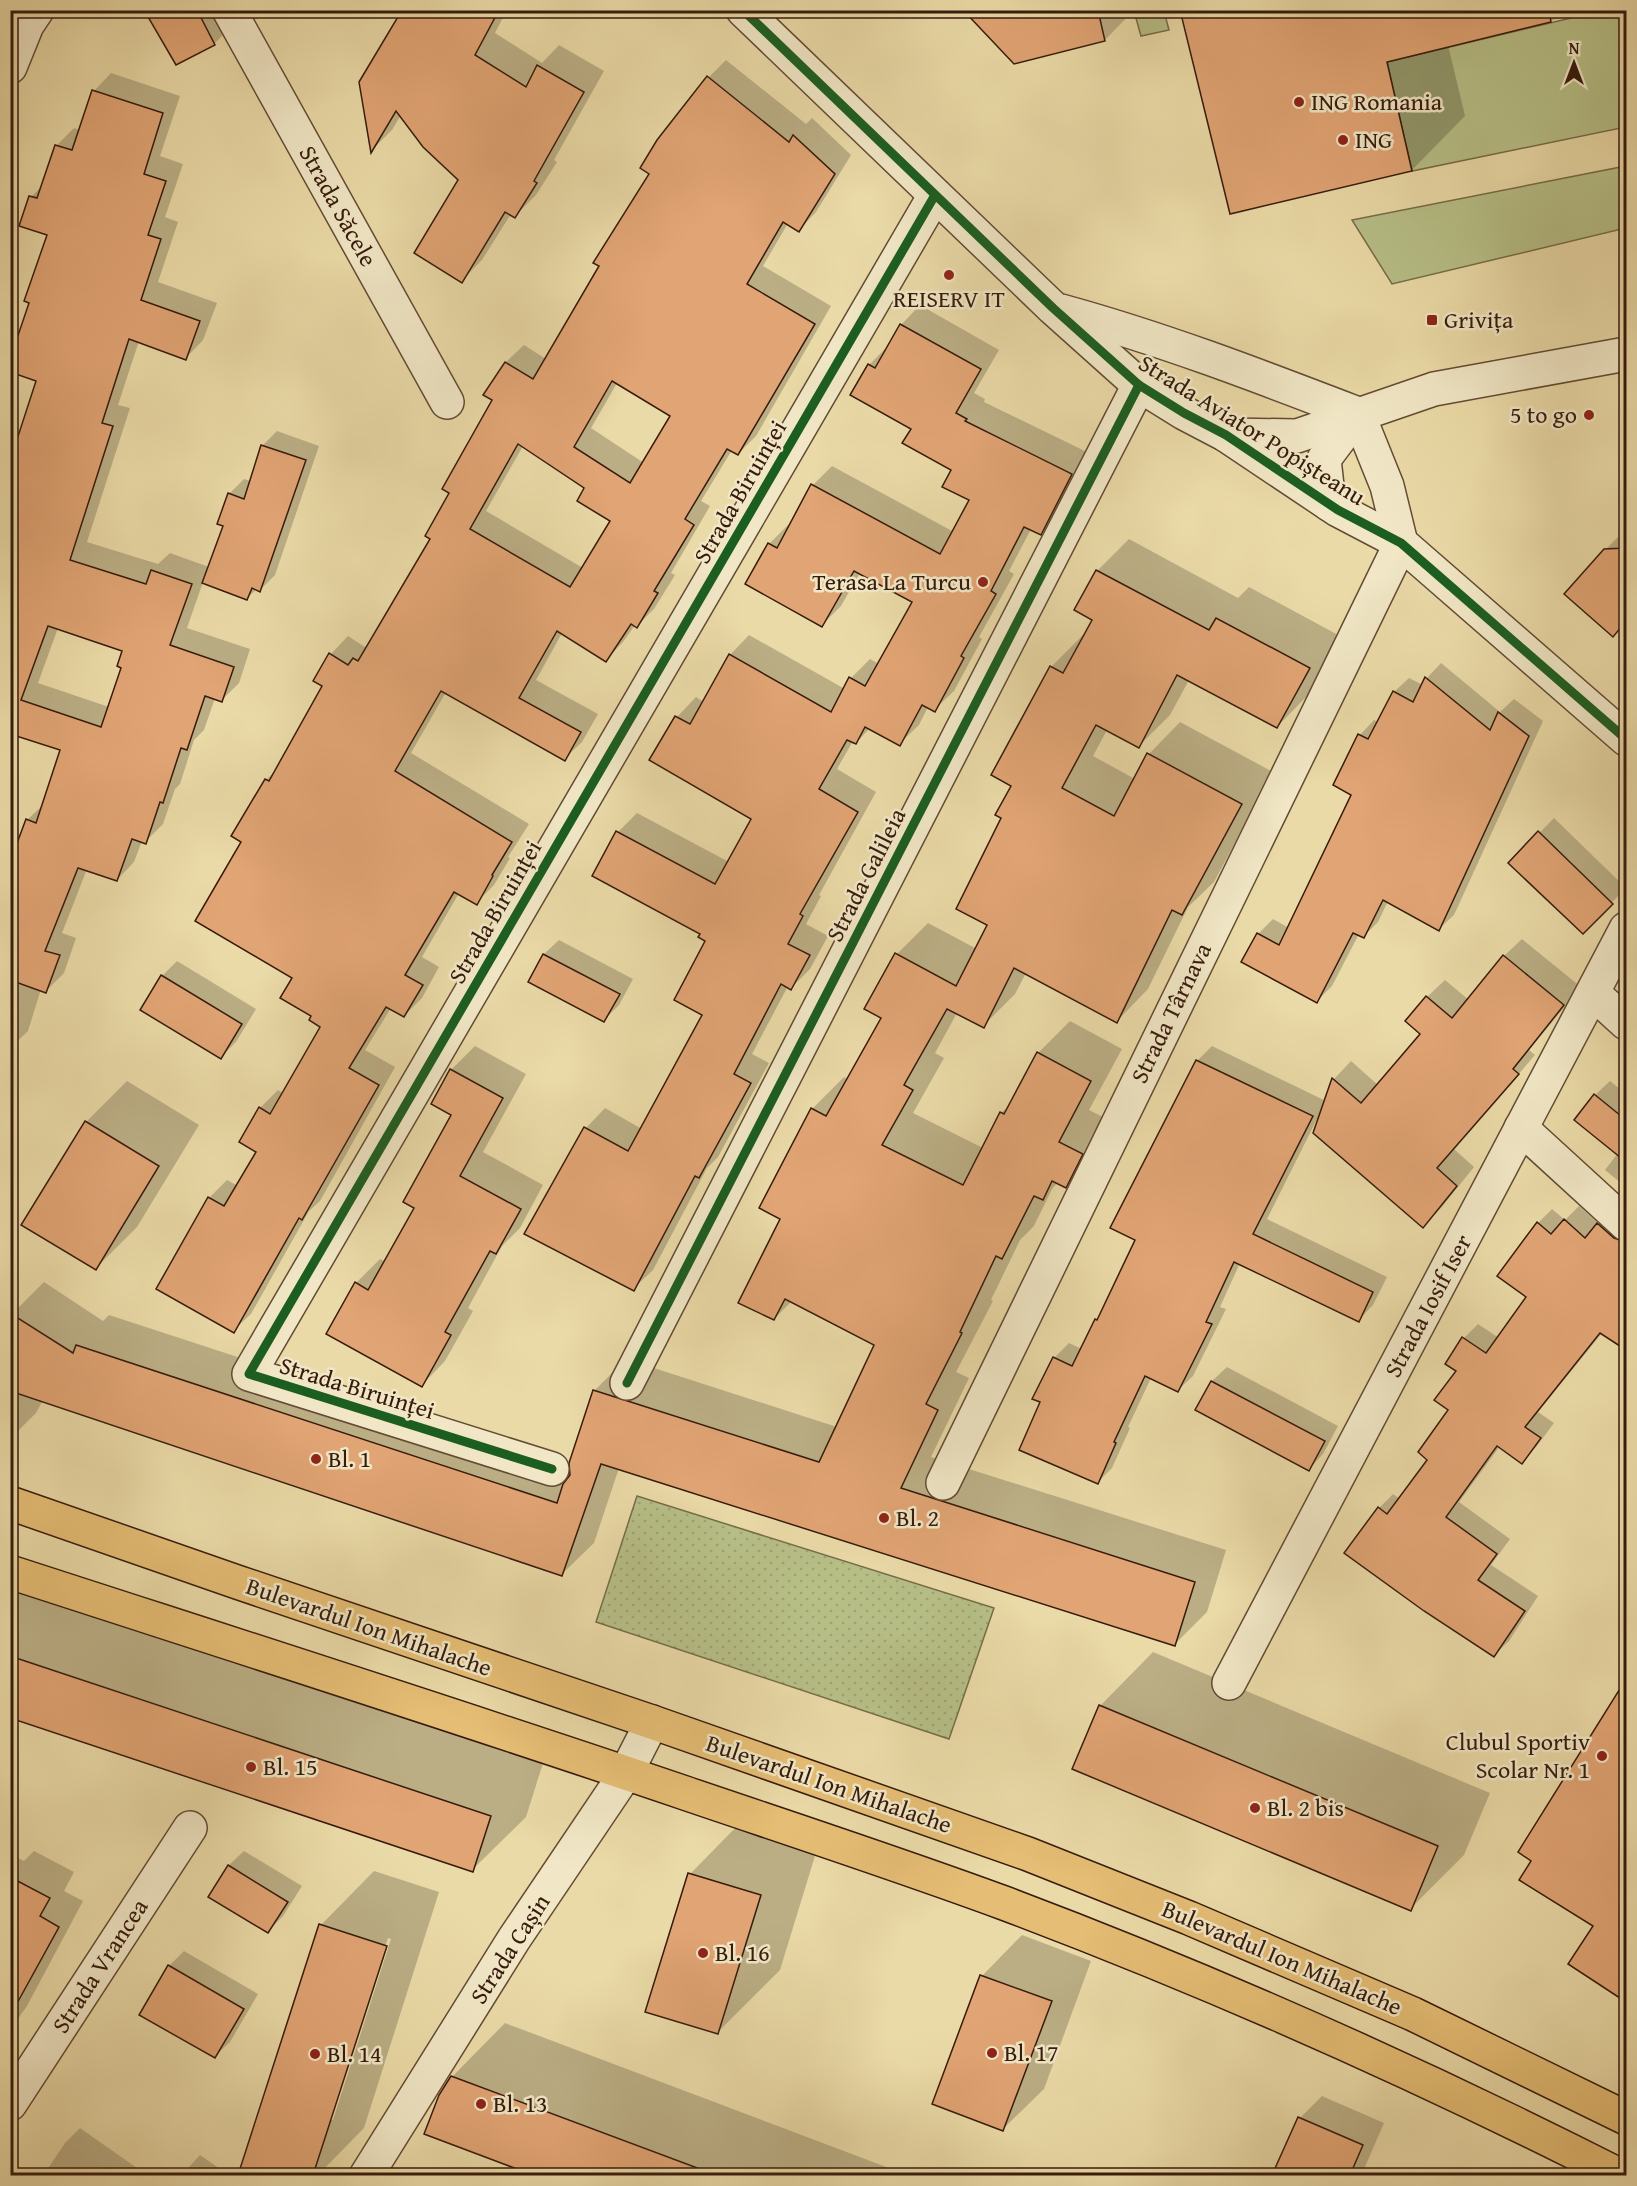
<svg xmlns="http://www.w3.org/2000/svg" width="1637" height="2186" viewBox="0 0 1637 2186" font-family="'Gentium Book Plus',serif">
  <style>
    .grass { fill: #b7bf87; stroke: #766d4a; stroke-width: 1.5 }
    .park { fill: url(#park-dots); stroke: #766d4a; stroke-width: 1.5 }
    .shadow { fill: #0003; fill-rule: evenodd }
    .building { fill: #e1a474; stroke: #361b0d; stroke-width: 1.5; fill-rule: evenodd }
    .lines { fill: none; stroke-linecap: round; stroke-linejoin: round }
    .minor-casing { stroke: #634b34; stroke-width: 36 }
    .tertiary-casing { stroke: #634b34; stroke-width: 36 }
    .primary-casing { stroke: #361b0d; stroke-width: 36 }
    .minor { stroke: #f1e7c6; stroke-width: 33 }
    .tertiary { stroke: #f1e7c6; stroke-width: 33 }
    .primary { stroke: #e5bd74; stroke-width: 33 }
    .cycleway-casing { stroke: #f1e7c6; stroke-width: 13 }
    .cycleway { stroke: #1b5e20; stroke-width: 9 }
    .poi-dot { fill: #8f2418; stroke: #f1e7c6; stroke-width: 2 }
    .labels { text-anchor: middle; stroke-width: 5; stroke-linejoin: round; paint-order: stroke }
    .poi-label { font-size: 24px; fill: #361b0d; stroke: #f1e7c6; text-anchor: start }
    .street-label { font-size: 24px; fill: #361b0d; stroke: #f1e7c6 }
  </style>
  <defs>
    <pattern id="park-dots" width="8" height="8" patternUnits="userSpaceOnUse" patternTransform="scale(1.5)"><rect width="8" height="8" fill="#b7bf87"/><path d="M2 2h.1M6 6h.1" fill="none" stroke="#9ea473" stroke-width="1.8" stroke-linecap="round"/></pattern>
  </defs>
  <rect width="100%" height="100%" fill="#eadaa7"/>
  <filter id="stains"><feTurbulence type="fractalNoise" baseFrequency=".00333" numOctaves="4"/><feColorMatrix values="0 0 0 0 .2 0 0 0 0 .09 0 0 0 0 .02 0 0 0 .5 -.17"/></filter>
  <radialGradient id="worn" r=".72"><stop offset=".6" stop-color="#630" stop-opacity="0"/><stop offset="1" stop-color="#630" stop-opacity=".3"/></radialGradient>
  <g class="grass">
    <polygon points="1134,11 1164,11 1169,30 1141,36"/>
    <polygon points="1600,11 1626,11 1626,127 1412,171 1387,62"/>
    <polygon points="1626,166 1626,228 1392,284 1352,220"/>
  </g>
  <polygon class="park" points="637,1496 994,1608 949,1739 596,1622"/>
  <g class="shadow">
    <polygon points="146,10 219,10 229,29 214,44"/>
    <polygon points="404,10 507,10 495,33 542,63 559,45 604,71 554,160 557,162 536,195 515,216 511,214 482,260 461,281 460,180 401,115 392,130 372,150"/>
    <polygon points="965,10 1134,10 1105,40"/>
    <polygon points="1181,10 1594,10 1448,45 1465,116 1412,170 1231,213"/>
    <path d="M726,60l80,64 6,-6 39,37 -35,57 -17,18 -11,-7 -25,43 68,40 -75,130 -18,18 -6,-4 -31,51 9,5 -39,67 4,2 -21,34 -17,17 -2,-1 -12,17 -17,18 -44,-27 -26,47 62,34 -16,28 -18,17 -118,-67 -35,61 118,71 -21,33 2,1 -16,27 -18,18 -17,-10 -37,64 17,10 -17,31 -18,18 -13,-8 -26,42 30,17 -75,134 -11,10 -58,103 -18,17 -24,-133 18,-18 11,6 20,-35 2,-43 18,-18 6,4 38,-68 -9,-11 -19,-38 -51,-136 23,-61 12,-12 46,-83 -9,-4 16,-27 17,-18 17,11 7,-6 60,-102 62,-139 -9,-6 21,-32 18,-17 22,14 163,-282zM617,383l56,32 -29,48 -53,-35zM523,446l63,41 26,33 -29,48 -97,-57z"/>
    <path d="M111,73l69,23 -20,60 23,8 -18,53 13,5 -20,60 59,21 -14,37 -17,18 -47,-17 -21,64 12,3 -43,134 71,22 12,-11 39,14 16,-42 4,-31 15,-15 7,2 11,-35 15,-15 42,15 -44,129 -15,15 -3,-1 -10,9 -44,-16 -16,46 63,21 -11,34 -18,18 -6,-3 -11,32 -10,10 -14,44 -5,5 -12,35 -18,18 -3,-1 -8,21 -17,18 -30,-11 -25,64 14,5 -12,35 -18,18 -5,-2 -13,42 -18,17v-195l5,1 12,-34 18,-17 17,-54 -52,-17 28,-352 -7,-78 18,-68 -18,-37 13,-13 12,-38 18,-18 6,2 14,-39zM58,628l66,22 -1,17 -14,40 -71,-24z"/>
    <polygon points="920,305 999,350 974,393 985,399 984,402 1091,454 1060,514 1040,534 1031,529 1009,571 1014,574 979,637 982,639 954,691 934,710 928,707 919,725 899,744 870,728 856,743 853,741 837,769 876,792 819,895 821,896 806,924 828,936 810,969 791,988 788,986 752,1054 769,1063 718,1157 707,1168 653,1270 633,1289 526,1234 586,1128 605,1108 642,1129 704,1014 707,940 618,832 637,813 729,862 753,819 651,759 677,717 696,697 704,702 730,655 749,635 845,689 851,678 870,659 879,664 914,602 860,573 841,606 822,625 769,544 788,525 791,526 813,485 832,466 954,532 971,499 953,469 913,428 869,365 888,346 901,325"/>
    <polygon points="1624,531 1626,531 1626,621 1613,635 1605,550"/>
    <polygon points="1129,539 1238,598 1249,587 1340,636 1308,695 1277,727 1189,680 1170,715 1139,746 1107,730 1093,756 1135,779 1149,754 1180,722 1273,772 1214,882 1188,907 1148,989 1117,1021 1026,973 1015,994 983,1026 957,1013 935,1053 944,1058 913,1113 983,1148 1001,1113 1012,1103 1038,1053 1070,1021 1122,1049 1089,1110 1113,1122 1097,1154 1066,1186 1058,1182 1052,1189 1034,1226 1020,1240 991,1300 993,1301 956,1372 969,1378 931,1457 1226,1550 1207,1612 1175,1644 619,1468 594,1543 562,1574 43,1400 36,1413 10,1439 10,1316 44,1282 103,1321 109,1315 571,1466 594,1391 626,1359 837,1427 876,1345 792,1301 774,1319 782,1218 812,1109 844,1077 848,1080 883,1018 897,954 928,923 977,949 989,924 1003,817 1051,667 1083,635 1085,636 1094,619 1097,571"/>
    <polygon points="1441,663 1500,712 1514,699 1543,721 1454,915 1439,929 1388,901 1378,922 1364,936 1359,934 1332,986 1317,1001 1258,934 1273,919 1289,928 1353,794 1360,735 1374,720 1378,722 1394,692 1409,678 1423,685 1427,678"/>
    <polygon points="1554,818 1626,888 1583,932 1510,863"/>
    <polygon points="1522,939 1581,987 1529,1050 1535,1055 1454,1149 1474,1167 1441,1208 1423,1226 1317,1119 1267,1219 1387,1277 1373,1305 1359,1320 1240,1263 1220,1307 1226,1309 1193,1376 1178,1390 1151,1378 1128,1427 1130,1428 1112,1468 1098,1482 1042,1402 1054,1358 1069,1343 1082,1349 1096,1320 1100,1316 1137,1240 1112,1228 1197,1061 1212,1046 1326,1101 1334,1079 1351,1061 1378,1085 1423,1034 1427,997 1445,980 1469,1000 1504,956"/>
    <polygon points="559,940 633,979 619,1005 604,1020 530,981 544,954"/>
    <polygon points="177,961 256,1009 236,1042 221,1057 162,976"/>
    <polygon points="475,1046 526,1074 483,1152 543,1185 520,1228 502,1246 468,1308 473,1311 445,1361 422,1385 356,1283 380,1259 386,1262 416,1208 453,1115 451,1070"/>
    <polygon points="127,1081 199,1125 137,1227 96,1268 86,1122"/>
    <polygon points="1610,1081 1626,1094 1626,1187 1605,1170 1618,1153 1595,1095"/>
    <polygon points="1579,1206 1599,1224 1609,1214 1626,1229 1626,1348 1602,1333 1538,1412 1554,1423 1536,1447 1522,1462 1500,1446 1459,1502 1510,1539 1491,1565 1538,1596 1509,1641 1494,1655 1379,1508 1393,1494 1400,1499 1430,1459 1450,1410 1464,1338 1478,1324 1499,1338 1528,1297 1538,1223 1552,1209 1565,1220"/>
    <polygon points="1227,1367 1338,1426 1323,1454 1309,1469 1197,1409 1212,1381"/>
    <polygon points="10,1585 543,1763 526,1817 472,1870 10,1716"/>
    <polygon points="1153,1652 1490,1793 1464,1855 1410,1909 1100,1706"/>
    <polygon points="1626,1682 1626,1995 1623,1998 1595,1926 1533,1860 1520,1852"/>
    <polygon points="752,1811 822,1833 780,1970 718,2032 690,1874"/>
    <polygon points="34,1851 74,1872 64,1891 83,1901 27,2006 10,2030 10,1854 24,1861"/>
    <polygon points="244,1851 302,1886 283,1916 268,1931 211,1896 229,1865"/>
    <path d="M374,1871l65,21 -75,236 -47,48h-27l-45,-15 76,-236zM388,1938l3,1 -58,181h-4z"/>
    <polygon points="1022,1935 1091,1961 1044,2089 1003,2129 982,1976"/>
    <polygon points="184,1951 258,1994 230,2042 215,2056 169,1966"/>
    <polygon points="505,2023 910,2176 537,2176 426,2133 452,2077"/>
    <polygon points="1322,2096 1384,2123 1361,2176 1274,2176 1300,2118"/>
    <polygon points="80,2128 137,2168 132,2176 43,2176 65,2143"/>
    <polygon points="200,2155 230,2176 181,2176"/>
  </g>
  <g class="building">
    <polygon points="144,10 197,10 215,45 176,65"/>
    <polygon points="402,10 499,10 475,55 526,87 537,65 584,92 534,181 537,183 515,218 505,212 462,283 414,253 458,180 423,147 396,111 371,153 359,82"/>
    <polygon points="963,10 1098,10 1105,41 1014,64"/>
    <polygon points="1180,10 1549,10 1551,22 1387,62 1412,171 1230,214"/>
    <path d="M707,76l82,66 4,-7 42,39 -36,58 -16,-10 -36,62 68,40 -77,131 -11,-6 -42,70 9,6 -40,66 4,2 -21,35 -6,-4 -25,38 -49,-31 -38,67 62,34 -16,29 -124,-70 -46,80 117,71 -20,33 1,1 -16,29 -23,-13 -49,83 18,10 -19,32 -18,-10 -37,61 30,17 -77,135 -3,-2 -65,115 -78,-44 52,-92 16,9 32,-54 -17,-10 20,-35 11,7 50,-87 -11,-7 2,-4 -31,-18 12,-20 -97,-57 46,-79 -10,-6 34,-57 4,2 53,-95 -9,-5 16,-28 19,12 5,-7 5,3 72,-122 -5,-3 24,-43 -7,-4 50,-89 -9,-5 22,-33 28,17 66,-113 -6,-3 56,-89 -9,-6 17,-28zM612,381l58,35 -40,67 -56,-36zM518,444l66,44 -7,13 33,20 -40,66 -100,-58z"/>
    <path d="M92,90l71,23 -19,61 22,7 -18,54 13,4 -20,61 59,21 -14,39 -57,-21 -27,84 11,3 -43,134 76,24 5,-14 41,14 -22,61 64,22 -12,35 -17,-6 -18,54 -6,-2 -18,55 -3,-1 -14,42 -14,-5 -15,42 -39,-13 -33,83 15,4 -14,38 -36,-13v-118l16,-43 10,4 24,-73 -50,-16v-273l26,-80 -26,-9v-13l19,-56 -5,-2 23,-66 -28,-9 10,-30 8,2 18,-53 17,5zM48,626l74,25 -5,15 4,2 -20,59 -80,-27z"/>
    <polygon points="900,324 981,369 956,413 967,419 965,421 1072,474 1041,535 1024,527 991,591 996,594 961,656 964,658 935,712 922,705 900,746 865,727 856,744 847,740 819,789 858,812 800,914 803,916 788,944 810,955 791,990 781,984 734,1074 751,1083 699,1178 695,1176 634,1291 524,1234 584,1127 628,1151 702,1015 674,1000 705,941 698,937 700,934 592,876 616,831 715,884 751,819 649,760 675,716 690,724 729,654 831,712 849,677 865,686 912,602 854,571 822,627 745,584 768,543 777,548 811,484 940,554 969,500 942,487 951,470 902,443 911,429 850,395 868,364 875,368"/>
    <polygon points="261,445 306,460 260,592 252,588 247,600 202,583 223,526 217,524 228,493 244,499"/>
    <polygon points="1626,548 1626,621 1613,637 1564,594 1604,549"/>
    <polygon points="1096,570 1209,630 1216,618 1310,668 1277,728 1177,675 1139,748 1096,725 1062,788 1114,816 1147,753 1242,804 1182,915 1172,910 1117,1023 1014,968 984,1028 947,1009 904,1085 913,1090 882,1145 963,1185 1000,1112 1004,1114 1037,1052 1091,1081 1059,1142 1083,1154 1066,1188 1052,1181 1043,1200 1034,1196 1002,1259 996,1256 960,1332 962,1333 926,1404 938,1410 901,1488 1195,1582 1175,1646 601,1464 562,1576 10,1391 10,1313 73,1353 76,1345 557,1503 563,1484 570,1475 569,1463 593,1390 819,1462 874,1345 785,1299 774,1320 738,1303 780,1219 759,1208 811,1108 826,1116 881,1018 864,1009 895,953 956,986 987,925 956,909 1001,818 995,815 1011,786 991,775 1050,666 1063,673 1092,620 1074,610"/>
    <polygon points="1425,677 1490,730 1498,712 1529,736 1439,931 1383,900 1364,938 1353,933 1317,1003 1241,962 1257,933 1279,945 1351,795 1333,785 1358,734 1368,739 1393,691 1413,702"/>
    <polygon points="1538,831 1613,904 1583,934 1508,863"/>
    <polygon points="543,954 620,994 604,1022 528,982"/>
    <polygon points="1503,955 1564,1005 1513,1069 1519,1074 1437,1168 1457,1186 1423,1228 1313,1133 1332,1078 1361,1103 1420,1034 1405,1021 1426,996 1452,1018"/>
    <polygon points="161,975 242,1024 221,1059 140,1010"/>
    <polygon points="1196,1060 1313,1116 1253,1234 1373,1292 1359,1322 1234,1262 1206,1322 1212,1324 1178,1392 1145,1376 1114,1442 1116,1443 1098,1484 1019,1450 1040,1402 1032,1399 1053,1357 1072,1366 1095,1319 1097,1320 1135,1240 1110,1228"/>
    <polygon points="450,1069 503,1098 460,1176 521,1209 496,1254 490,1251 445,1332 451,1335 422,1387 326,1334 355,1282 368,1290 414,1208 403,1202 451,1115 431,1104"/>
    <polygon points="1594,1094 1626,1120 1626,1162 1574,1120"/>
    <polygon points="85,1121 159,1166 96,1270 21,1225"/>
    <polygon points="1564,1219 1585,1238 1597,1223 1614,1238 1626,1242 1626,1350 1600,1333 1525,1427 1541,1438 1522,1464 1497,1446 1446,1517 1497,1554 1478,1580 1525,1611 1494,1657 1424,1611 1344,1553 1378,1507 1387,1514 1427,1460 1418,1452 1448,1410 1434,1400 1456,1371 1445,1364 1462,1337 1486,1353 1526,1297 1497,1276 1537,1222 1551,1234"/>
    <polygon points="1211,1381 1325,1441 1309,1471 1195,1410"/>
    <polygon points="10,1656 491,1816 473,1872 10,1718"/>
    <polygon points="1626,1679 1626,2002 1568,1964 1593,1926 1519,1880 1531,1861 1518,1852"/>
    <polygon points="1099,1705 1438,1846 1411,1911 1072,1769"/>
    <polygon points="228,1865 288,1902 268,1933 208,1897"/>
    <polygon points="688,1873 761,1895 718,2034 645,2012"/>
    <polygon points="10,1877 50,1898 40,1916 59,1927 10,2016"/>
    <polygon points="319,1924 387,1946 313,2175 238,2175"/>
    <polygon points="168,1965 244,2009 215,2058 139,2015"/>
    <polygon points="980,1975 1052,2001 1003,2131 932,2104"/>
    <polygon points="451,2076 708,2172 707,2175 533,2175 424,2134 439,2095"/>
    <polygon points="1298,2117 1363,2145 1350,2175 1272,2175"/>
  </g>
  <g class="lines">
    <g class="minor-casing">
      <g id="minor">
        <polyline points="229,10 447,402"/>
        <polyline points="10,67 27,25 37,10"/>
        <polyline points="1593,993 1626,1023"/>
        <polyline points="1521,1128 1626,1224"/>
        <polyline points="627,1383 1139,385"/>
        <polyline points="552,1469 249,1374 935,195"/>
        <polyline points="943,1483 1401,543"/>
        <polyline points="1229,1683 1626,929"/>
        <polyline points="10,2104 190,1828"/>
        <polyline points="366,2176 514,1939 626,1773 652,1722"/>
      </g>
    </g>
    <g class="tertiary-casing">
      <g id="tertiary">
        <polyline points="743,10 1053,308 1139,385 1184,413 1226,435 1338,510 1401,543 1626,739"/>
        <polyline points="10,12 13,10"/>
        <path d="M1061,311c102,28 198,65 297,103l29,72 14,57"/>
        <polyline points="1226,435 1297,436 1434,389 1626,354"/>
        <polyline points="1329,504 1324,459 1358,414"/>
      </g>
    </g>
    <g class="primary-casing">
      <g id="primary">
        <polyline points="10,1503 237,1582 652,1722 1028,1854 1189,1918 1413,2014 1626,2118"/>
        <path d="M10,1572c225,73 451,145 675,221 106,36 213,71 319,110 210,79 416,171 617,273"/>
      </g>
    </g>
    <use href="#minor" class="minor"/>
    <use href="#tertiary" class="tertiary"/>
    <use href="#primary" class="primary"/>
    <g class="cycleway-casing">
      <g id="cycleway">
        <polyline points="743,10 1053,308 1139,385 1184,413 1226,435 1338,510 1401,543 1626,739"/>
        <polyline points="627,1383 1139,385"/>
        <polyline points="552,1469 249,1374 935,195"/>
      </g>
    </g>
    <use href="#cycleway" class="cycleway"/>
  </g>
  <g class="poi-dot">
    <circle cx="1299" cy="102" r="6"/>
    <circle cx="1343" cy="140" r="6"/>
    <circle cx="949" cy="275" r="6"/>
    <rect x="1426" y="314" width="12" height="12" rx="3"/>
    <circle cx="1589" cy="415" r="6"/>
    <circle cx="983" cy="582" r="6"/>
    <circle cx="316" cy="1459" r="6"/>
    <circle cx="884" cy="1518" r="6"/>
    <circle cx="1602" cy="1756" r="6"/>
    <circle cx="251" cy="1767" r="6"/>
    <circle cx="1255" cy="1808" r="6"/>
    <circle cx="703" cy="1953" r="6"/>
    <circle cx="992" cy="2053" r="6"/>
    <circle cx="315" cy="2054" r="6"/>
    <circle cx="481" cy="2104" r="6"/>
  </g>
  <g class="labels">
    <g class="poi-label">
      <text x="1311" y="110">ING Romania</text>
      <text x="1355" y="148">ING</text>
      <text x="949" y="307" text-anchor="middle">REISERV IT</text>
      <text x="1444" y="328">Grivița</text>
      <text x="1577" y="423" text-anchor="end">5 to go</text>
      <text x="971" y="590" text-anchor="end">Terasa La Turcu</text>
      <text x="328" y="1467">Bl. 1</text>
      <text x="896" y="1526">Bl. 2</text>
      <text x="1590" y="1750" text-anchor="end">Clubul Sportiv<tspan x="1590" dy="28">Scolar Nr. 1</tspan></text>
      <text x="263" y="1775">Bl. 15</text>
      <text x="1267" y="1816">Bl. 2 bis</text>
      <text x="715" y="1961">Bl. 16</text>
      <text x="1004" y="2061">Bl. 17</text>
      <text x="327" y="2062">Bl. 14</text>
      <text x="493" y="2112">Bl. 13</text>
    </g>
    <g class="street-label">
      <text transform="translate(338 206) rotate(61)" y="8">Strada Săcele</text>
      <text transform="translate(1252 430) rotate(32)" y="8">Strada Aviator Popișteanu</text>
      <text transform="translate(740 492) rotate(-60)" y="8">Strada Biruinței</text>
      <text transform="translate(866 875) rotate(-63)" y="8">Strada Galileia</text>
      <text transform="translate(495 912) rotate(-60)" y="8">Strada Biruinței</text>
      <text transform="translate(1171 1013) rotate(-64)" y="8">Strada Târnava</text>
      <text transform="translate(1428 1306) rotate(-62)" y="8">Strada Iosif Iser</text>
      <text transform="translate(357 1388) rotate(17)" y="8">Strada Biruinței</text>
      <text transform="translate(369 1627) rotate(19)" y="8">Bulevardul Ion Mihalache</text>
      <text transform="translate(829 1784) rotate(19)" y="8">Bulevardul Ion Mihalache</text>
      <text transform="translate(510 1949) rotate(-57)" y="8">Strada Cașin</text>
      <text transform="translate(1282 1958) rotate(23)" y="8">Bulevardul Ion Mihalache</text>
      <text transform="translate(100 1966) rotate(-57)" y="8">Strada Vrancea</text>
    </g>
  </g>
  <rect width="1637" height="2186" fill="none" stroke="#eadaa7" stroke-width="36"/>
  <rect x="12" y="12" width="1613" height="2162" fill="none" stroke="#361b0d" stroke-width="3"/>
  <rect x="18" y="18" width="1601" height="2150" fill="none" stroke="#361b0d" stroke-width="1.5"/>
  <g transform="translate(1574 63)" stroke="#f1e7c6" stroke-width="4.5" paint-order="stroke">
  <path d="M0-4.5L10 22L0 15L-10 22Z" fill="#361b0d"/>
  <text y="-9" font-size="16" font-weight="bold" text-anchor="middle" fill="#361b0d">N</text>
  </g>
  <rect width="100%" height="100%" filter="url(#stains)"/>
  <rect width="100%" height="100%" fill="url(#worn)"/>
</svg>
